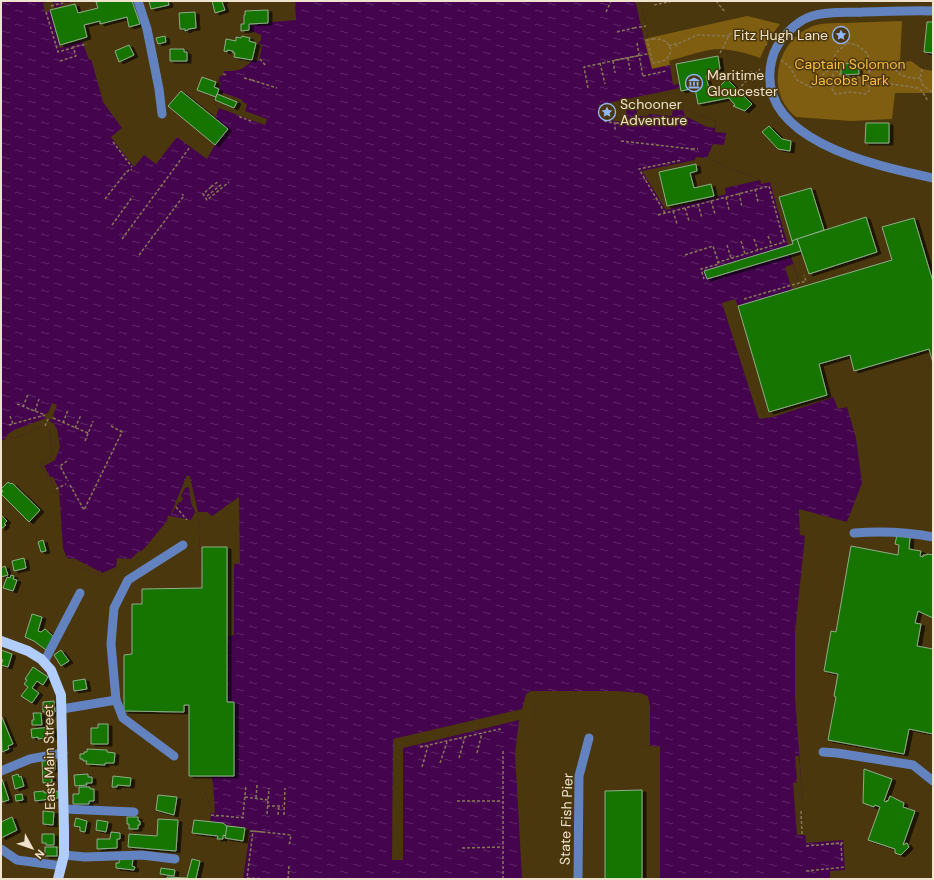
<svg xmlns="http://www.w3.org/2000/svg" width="934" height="880" viewBox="0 0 934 880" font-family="'DM Sans',sans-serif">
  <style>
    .park { fill: #805e11 }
    .water { fill: url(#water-ripples) }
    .pier { fill: #4b370d }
    .building { fill: #157405; stroke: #8dad89; filter: url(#shadow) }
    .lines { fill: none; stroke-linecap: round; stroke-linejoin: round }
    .path { stroke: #897856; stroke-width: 1.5; stroke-dasharray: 3 2; stroke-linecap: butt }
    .minor { stroke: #6283bf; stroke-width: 9 }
    .major { stroke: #b1cdfd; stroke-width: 10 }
    .path-bridge { stroke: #897856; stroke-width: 1.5; stroke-dasharray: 3 2; stroke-linecap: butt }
    .labels { text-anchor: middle; stroke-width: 3; stroke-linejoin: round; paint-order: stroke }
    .poi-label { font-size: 14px; fill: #efe3ce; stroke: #4b370d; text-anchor: start }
    .park-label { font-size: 14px; fill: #fcbf41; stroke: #4b370d }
    .street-label { font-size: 14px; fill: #efe3ce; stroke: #4b370d }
  </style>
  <defs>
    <pattern id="water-ripples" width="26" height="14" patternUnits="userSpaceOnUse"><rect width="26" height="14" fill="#44054e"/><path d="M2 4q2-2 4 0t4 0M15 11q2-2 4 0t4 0" fill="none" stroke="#5f2966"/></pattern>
    <filter id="shadow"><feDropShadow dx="4" dy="2" stdDeviation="0" flood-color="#0009"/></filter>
  </defs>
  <rect width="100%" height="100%" fill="#4b370d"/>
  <g class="park">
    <path d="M747,16l33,8 -11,15 -9,19c-12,-5 -27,-8 -40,-9 -14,0 -37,8 -51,12l1,4 -18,4 -8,-30z"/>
    <path d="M902,21l-2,42 11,-2 11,8 11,2v22h-38l-3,26 -41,2 -55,-4c-13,-10 -20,-27 -18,-44 2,-21 16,-41 38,-48 9,-2 20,-2 30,-2 19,-1 37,-1 56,-2z"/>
  </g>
  <path class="water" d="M1,1h96l1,7 -14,17 3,12 -1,3 17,62 19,26 -11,9 23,30 10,-12 12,9 21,-27 30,22 18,-32 -10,-8 4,-11 -5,-5 7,-20 -3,-1 2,-6h2l2,-5c13,0 19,0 28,-11l7,1 3,-16 -4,-2 3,-3v-5l-12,-5v-6l47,-4 -1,-18 -7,-1h353l7,37 -4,1 8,30 18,-4 3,20 6,-1 4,25 4,1 29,11 -1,11 11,1 -2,12 -11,-1 -6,14 53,22 1,4 9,-2 30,105 -7,3 45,119 9,-2 9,31 6,45 -15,39 -48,-13 1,26 5,1 -10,97v64l11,146 37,-3 2,30 -15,1v8h-170v-132l-18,-2 -1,-44 -107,1 3,177h-337l9,-36 2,-34 -6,-18 -3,-203 -4,-75 -3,-1 -4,8 -21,-4 -1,8 -37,37 -12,1 -2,6 -16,8 -36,-15 -13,-47v-21l4,-3 -7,-11 -2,1 -8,-17 13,-7 -4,-28 -6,-2 -31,13 -1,-2 -10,4z"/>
  <g class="pier">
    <polygon points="52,1 55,8 63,5 62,1 66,3 76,1 97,1 98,8 84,25 87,37 86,40 90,46 94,58 92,59 89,60 82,41 60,48 50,10 53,9 45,12 43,3"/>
    <polygon points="634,1 641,1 648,38 644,39 636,4"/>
    <polygon points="680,88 683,109 687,110 716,121 715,128 707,127 685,116 683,110 673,110 672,116 649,114 648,116 637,116 637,110 626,110 627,122 604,120 598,105"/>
    <polygon points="218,91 243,100 242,102 247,104 245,111 267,119 265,125 219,108 214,103"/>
    <polygon points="696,157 707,158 760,180 725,188 726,194 666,210 642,171 695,160"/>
    <polygon points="793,264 800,287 793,290 834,397 773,417 759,419 722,303 735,299 738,306 792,290 785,267"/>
    <polygon points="52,403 57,405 53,415 54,417 52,420 46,418 54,424 57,429 60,447 55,460 44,466 50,477 53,477 59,489 63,548 67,558 76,559 102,573 116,567 117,558 131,559 138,552 143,550 167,521 168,516 170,516 187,475 190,477 198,512 207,512 212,516 239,497 240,563 234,564 234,635 227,637 227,702 211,776 213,783 215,813 211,813 211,809 205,791 203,776 202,588 198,513 195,512 191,503 189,487 185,488 181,496 183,498 181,502 179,502 170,516 171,516 170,524 144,554 140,555 134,562 122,564 119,569 102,576 63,560 57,550 53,526 53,493 57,490 50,479 48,480 40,463 53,456 49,428 43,426 12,439 11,437 4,440 8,434 14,430 46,418 44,416 45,414 48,413"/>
    <polygon points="531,691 618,691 640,693 648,696 650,706 650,746 640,745 639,703 536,703 536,705 534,705 534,715 535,715 538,879 522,879 515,753 519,720 403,748 403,860 392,860 393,739 522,709 526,694"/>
    <polygon points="795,756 799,756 806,835 797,835 793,783 797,782"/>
    <polygon points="210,822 247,828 250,831 243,879 200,879"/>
  </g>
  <g class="building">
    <polygon points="103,1 132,1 140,24 129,27 127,17 100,24 100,21 84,25 87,37 60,45 50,10 75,4 78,13 98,8 96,2"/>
    <polygon points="149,1 168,1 169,5 151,9"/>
    <polygon points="212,1 224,1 222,2 225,10 215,13"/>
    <polygon points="268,10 268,23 249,24 249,30 241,31 241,24 244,24 244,15 245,15 245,11"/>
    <polygon points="195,12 196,28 188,29 188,30 185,31 185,29 180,29 179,13"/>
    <polygon points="927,22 933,22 933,57 933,53 924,52"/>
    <polygon points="165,36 166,42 158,44 156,38"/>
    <polygon points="242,36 250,38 249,41 256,43 252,60 234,57 235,53 233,53 233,51 227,50 227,52 224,51 226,39 236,41 236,37 241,38"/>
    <polygon points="129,45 134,55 119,62 115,51"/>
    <polygon points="170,49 184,49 184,52 187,52 187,61 170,61"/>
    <polygon points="718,56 720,69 717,70 717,73 706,76 709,89 718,88 727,79 752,104 745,111 733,106 735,105 729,98 698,104 695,88 681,91 676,64"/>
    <polygon points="858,63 859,74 841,75 841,64"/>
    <polygon points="202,77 216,82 214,87 219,89 216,97 197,90"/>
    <polygon points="181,91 228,129 215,145 168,106"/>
    <polygon points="217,94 237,102 234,108 215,100"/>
    <polygon points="866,123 889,123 889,143 865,143"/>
    <polygon points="769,126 782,139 791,141 790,151 778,149 762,132"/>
    <polygon points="696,164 697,171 690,173 694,188 711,184 714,196 667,206 659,172"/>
    <polygon points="811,188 824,230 792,241 779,197"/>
    <polygon points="866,217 877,252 809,274 797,239"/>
    <polygon points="914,218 933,282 933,363 929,349 854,371 850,355 819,364 827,395 769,412 738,306 892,260 882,227"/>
    <polygon points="797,239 801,251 707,279 704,271 793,244 792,241"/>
    <polygon points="8,482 11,484 12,483 40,510 29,522 1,494 3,491 1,489"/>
    <polygon points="1,515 7,521 4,524 6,525 1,529"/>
    <polygon points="897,535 910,538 909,549 921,551 920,556 923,557 923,555 927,555 927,554 933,555 933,618 918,611 915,623 921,624 917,646 933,649 933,734 909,729 904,754 828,740 836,697 834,696 838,674 824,671 831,631 836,632 851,546 898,555 899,545 895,544"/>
    <polygon points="43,540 46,551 41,552 38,542"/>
    <polygon points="202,547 227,547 227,702 234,702 234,776 189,776 189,705 184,705 184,712 124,711 124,655 132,654 132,604 142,604 142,589 202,588"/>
    <polygon points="24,558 26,568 14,571 12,561"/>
    <polygon points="5,566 8,575 1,577 1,568"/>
    <polygon points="11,575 14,576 13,579 17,580 13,591 3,588 7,577 10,578"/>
    <polygon points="32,614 42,617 38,631 41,632 45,629 54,637 46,650 34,641 25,637"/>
    <polygon points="1,650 12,654 8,667 1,665 3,660 1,659"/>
    <polygon points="61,650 69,661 61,666 54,655"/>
    <polygon points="33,667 48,677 43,685 37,681 32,688 39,693 32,703 21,696 28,687 24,684 27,680 25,679"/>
    <polygon points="85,679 87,689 74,691 73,681"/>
    <polygon points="54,701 55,712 51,712 51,715 46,715 46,712 43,712 43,702"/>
    <polygon points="33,713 41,713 42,725 32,725 32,720 34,720"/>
    <polygon points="1,715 13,744 8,746 9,749 2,752"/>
    <polygon points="98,724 108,724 108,744 91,744 91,728 98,728"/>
    <polygon points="52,727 53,737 38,739 38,737 32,738 31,729"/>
    <polygon points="87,749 107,750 107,752 115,753 114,763 105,763 105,765 86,764 87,761 83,761 83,759 80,759 80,754 84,754 84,752 87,752"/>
    <polygon points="55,760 55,770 49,770 49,774 51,774 52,782 43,783 42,761"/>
    <polygon points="864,769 892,779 884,801 887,802 887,800 888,801 890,796 904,803 903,807 915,811 903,845 907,843 909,847 901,855 895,853 895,849 868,840 880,807 875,805 874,807 863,803"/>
    <polygon points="18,774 19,777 21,776 24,786 15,789 12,776"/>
    <polygon points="88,774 88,777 92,777 92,783 86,783 87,785 75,786 74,775"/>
    <polygon points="113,776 131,778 130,786 117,785 117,787 112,787"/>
    <polygon points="2,779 9,800 2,802 1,780"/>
    <polygon points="79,787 90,787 90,789 94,789 94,801 89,801 89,804 73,804 73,794 79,794"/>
    <polygon points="642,790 642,879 605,879 605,791"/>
    <polygon points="44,791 44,793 58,791 58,798 35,801 34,792"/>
    <polygon points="22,794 23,800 16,801 15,795"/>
    <polygon points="158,795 177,797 174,815 156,810"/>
    <polygon points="43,811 54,812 53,825 43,824"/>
    <polygon points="12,817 17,830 1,838 1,822"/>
    <polygon points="127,817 138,817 138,821 140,821 140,825 138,825 138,829 129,829 129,824 127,824"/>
    <polygon points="76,818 87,821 85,832 80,831 80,827 74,826"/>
    <polygon points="158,819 178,820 176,851 128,847 129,834 157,836"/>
    <polygon points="97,820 108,822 106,832 96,830"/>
    <polygon points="194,820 223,823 227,826 226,836 223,835 223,839 217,839 218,836 192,833"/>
    <polygon points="227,826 245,828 243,841 225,838"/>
    <polygon points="111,832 120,833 120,839 117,839 117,848 97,849 97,839 110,839"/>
    <polygon points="42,834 54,834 54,845 46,845 46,843 42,843"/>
    <rect x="45" y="847" width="12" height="9"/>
    <polygon points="120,857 133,859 132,866 135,867 134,870 116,868 116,863 119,863"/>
    <polygon points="192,859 200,861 196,878 198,879 167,879 167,877 187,878"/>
    <polygon points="161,868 175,870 174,876 160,874"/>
  </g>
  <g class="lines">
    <g class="path">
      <polyline points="52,1 54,1"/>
      <polyline points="68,1 72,1"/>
      <polyline points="716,1 725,12"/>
      <polyline points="654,5 673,1"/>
      <polyline points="51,6 63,3"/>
      <polyline points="46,12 58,52 76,47"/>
      <polyline points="606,12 611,1"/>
      <polyline points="634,28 646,26"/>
      <polyline points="617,32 634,28"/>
      <path d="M653,39c14,-2 24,11 13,20 -3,3 -9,3 -13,4l-6,-23z"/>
      <polyline points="637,43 643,77"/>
      <polygon points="847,43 857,45 868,54 869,71 869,91 865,94 851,92 835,94 832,89 834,57 837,52"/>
      <polyline points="676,44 677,48"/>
      <polyline points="766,44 767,45"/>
      <polyline points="669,46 682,42 697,35 730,36"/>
      <polyline points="720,53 731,32"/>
      <polyline points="628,58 630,70"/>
      <polyline points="260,59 266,66"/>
      <path d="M781,60l9,7 7,13 15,8c9,-4 6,-14 20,-19l6,3 3,5h25l6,4 46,7 4,3 6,10"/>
      <polyline points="60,61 76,56 73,47 87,44"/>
      <polyline points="613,61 615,73"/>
      <polyline points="600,63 605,84"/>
      <polyline points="922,69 920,78 923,85 933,93"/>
      <circle cx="752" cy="76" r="4"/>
      <polyline points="223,74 227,75"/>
      <polyline points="755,74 760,69"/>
      <polyline points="643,76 666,71"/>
      <path d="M866,77c6,-10 17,-17 27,-9 4,3 6,6 11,8 5,2 10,2 16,2"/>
      <polyline points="244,78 252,80"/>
      <polyline points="252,80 277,88"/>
      <polyline points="588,88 584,67 641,55"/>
      <polyline points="738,90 748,79"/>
      <polyline points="240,116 240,117 251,121"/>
      <polyline points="604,121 615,123 615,130"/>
      <polyline points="616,123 622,123 622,122"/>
      <polyline points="621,141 692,149"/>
      <polyline points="113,142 132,167"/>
      <polyline points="692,149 698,149"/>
      <polyline points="127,172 130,169 132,170"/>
      <polyline points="211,187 203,194 207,200 229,182"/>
      <polyline points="211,187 219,181"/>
      <polyline points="755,189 758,202"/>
      <polyline points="739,193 742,207"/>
      <polyline points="207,196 222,184"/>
      <polyline points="726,197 729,210"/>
      <polyline points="105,199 127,171"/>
      <polyline points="711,201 715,214"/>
      <polyline points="698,204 702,218"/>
      <polyline points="175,207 184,196 182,194"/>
      <polyline points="685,208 689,221"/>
      <polyline points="673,211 677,224"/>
      <polyline points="665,213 639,169 682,160"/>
      <polyline points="658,215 769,186 784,242 716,263"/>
      <polyline points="112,225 133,196"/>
      <polyline points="768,236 772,246"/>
      <polyline points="122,239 190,147"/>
      <polyline points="754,239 758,250"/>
      <polyline points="741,241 745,254"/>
      <polyline points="727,245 731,258"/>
      <polyline points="139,255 176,206"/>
      <polyline points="685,255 713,246 719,264 701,269 704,279"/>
      <polyline points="744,299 806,281 804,275"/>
      <polyline points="17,404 45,415"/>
      <polyline points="23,407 28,394"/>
      <polyline points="35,411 39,399"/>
      <polyline points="10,416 13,424"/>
      <polyline points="53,418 88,433"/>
      <polyline points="63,423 68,410"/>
      <polyline points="9,425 45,415"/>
      <polyline points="45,426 49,417"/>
      <polyline points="75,428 81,415"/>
      <polyline points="85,441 93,421"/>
      <polyline points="67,461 60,466 68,481"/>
      <polyline points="70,485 84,510 122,432 111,426"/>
      <polyline points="56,489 66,484"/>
      <polyline points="176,507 187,520"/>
      <polyline points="420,747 500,729 500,731"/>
      <polyline points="477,753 482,733"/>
      <polyline points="459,758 465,737"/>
      <polyline points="440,763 447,742"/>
      <polyline points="422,767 428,746"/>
      <polyline points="245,797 268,800"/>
      <polyline points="256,798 257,785"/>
      <polyline points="457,801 502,801"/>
      <polyline points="267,806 283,806"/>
      <polyline points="801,811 802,835"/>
      <polyline points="267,814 269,788"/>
      <polyline points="211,815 246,818"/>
      <polyline points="243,815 246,785"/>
      <polyline points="278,815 279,806"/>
      <polyline points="284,815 285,788"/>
      <polyline points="806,846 841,843 842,861"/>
      <polyline points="462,848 502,847"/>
      <polyline points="806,871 845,867"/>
      <polyline points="270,879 247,878 253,831 291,835 289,846"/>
      <polyline points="288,879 289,866"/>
      <polyline points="503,879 503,751"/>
    </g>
    <g class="minor">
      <polyline points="138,1 147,29 159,89 162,114"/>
      <path d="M933,11c-23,-1 -47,1 -70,1 -16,1 -35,-1 -51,4 -17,5 -36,26 -40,43 -21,81 105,107 161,119"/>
      <path d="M854,533c27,-2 53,-1 79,4"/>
      <polyline points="44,662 80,593"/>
      <polyline points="116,700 111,644 114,608 128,580 183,545"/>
      <polyline points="62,709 116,700 123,718 174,756"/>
      <polyline points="823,752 837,753 913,765 933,781"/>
      <polyline points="1,771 30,759 63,753"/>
      <polyline points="64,809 134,812"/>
      <polyline points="1,849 17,860 62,866"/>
      <polyline points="64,855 85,857 142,855 175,859"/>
      <polyline points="578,879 579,776 589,738"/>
    </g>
    <polyline class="major" points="1,641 28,651 41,659 51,670 61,695 64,830 64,855 58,879"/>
    <g class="path-bridge">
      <polyline points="615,60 648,54"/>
      <polyline points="250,831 263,832"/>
      <polyline points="826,844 843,843"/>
    </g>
  </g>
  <defs>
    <g id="sight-ring" transform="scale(0.9)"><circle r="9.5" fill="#4b370d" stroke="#91b8fd" stroke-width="1.5"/><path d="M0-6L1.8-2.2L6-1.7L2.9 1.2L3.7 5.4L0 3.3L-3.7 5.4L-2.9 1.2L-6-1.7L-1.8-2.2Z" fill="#91b8fd"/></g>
    <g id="museum-ring" transform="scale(0.9)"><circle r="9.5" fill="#4b370d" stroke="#91b8fd" stroke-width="1.5"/><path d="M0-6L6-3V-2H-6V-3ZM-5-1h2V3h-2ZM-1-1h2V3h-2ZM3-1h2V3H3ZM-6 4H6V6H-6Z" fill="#91b8fd"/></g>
  </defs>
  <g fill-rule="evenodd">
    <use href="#sight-ring" x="841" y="35"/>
    <use href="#museum-ring" x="694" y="83"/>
    <use href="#sight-ring" x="607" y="112"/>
  </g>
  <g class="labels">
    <g class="poi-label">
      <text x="828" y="40" text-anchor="end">Fitz Hugh Lane</text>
      <text x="707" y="80">Maritime<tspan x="707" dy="16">Gloucester</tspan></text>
      <text x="620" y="109">Schooner<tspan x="620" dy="16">Adventure</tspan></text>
    </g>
    <g class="park-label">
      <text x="850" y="69">Captain Solomon<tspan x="850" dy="16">Jacobs Park</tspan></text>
    </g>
    <g class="street-label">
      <text transform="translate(49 757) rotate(-91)" y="5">East Main Street</text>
      <text transform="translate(566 819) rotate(-88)" y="5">State Fish Pier</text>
    </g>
  </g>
  <rect width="934" height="880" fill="none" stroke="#efe3ce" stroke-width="4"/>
  <g transform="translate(32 848) rotate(130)" stroke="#4b370d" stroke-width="3" paint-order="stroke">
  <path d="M0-3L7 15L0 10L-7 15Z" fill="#efe3ce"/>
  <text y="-6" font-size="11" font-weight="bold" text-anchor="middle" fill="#efe3ce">N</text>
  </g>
</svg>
